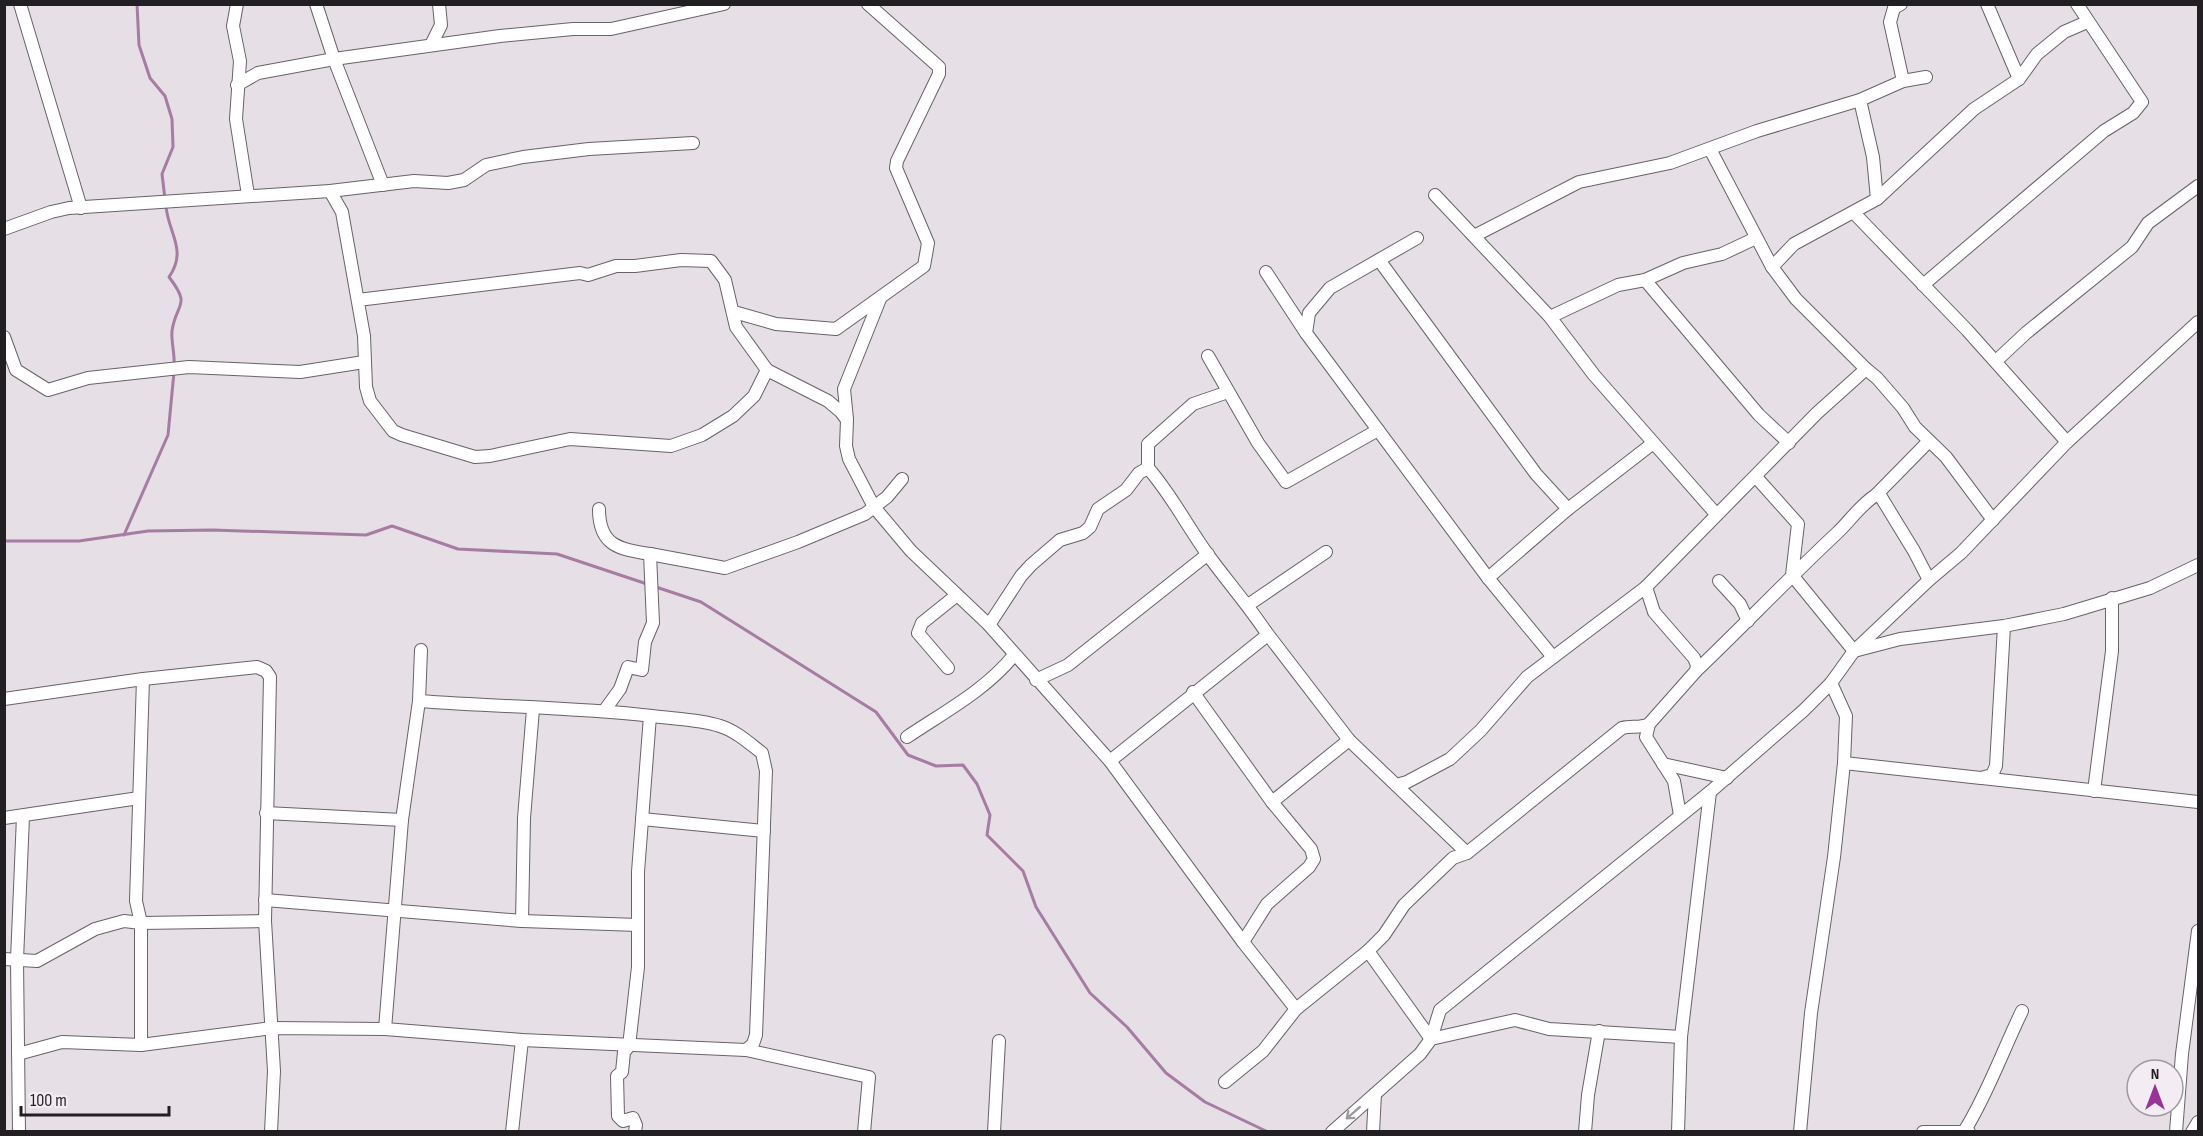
<svg xmlns="http://www.w3.org/2000/svg" width="2203" height="1136" viewBox="0 0 2203 1136" font-family="'Sofia Sans Condensed',sans-serif">
  <style>
    .lines { fill: none; stroke-linecap: round; stroke-linejoin: round }
    .stream { stroke: #a67ca3; stroke-width: 3 }
    .minor-casing { stroke: #696268; stroke-width: 14 }
    .minor { stroke: #fff; stroke-width: 12 }
    .oneway { stroke: #9c9a9c }
  </style>
  <rect width="100%" height="100%" fill="#e6dfe6"/>
  <g class="lines">
    <g class="stream">
      <polyline points="137,4 139,45 150,78 165,96 172,119 173,147 162,174 165,199"/>
      <path d="M166,206c2,27 22,44 3,71 23,30 7,25 3,54 -1,11 3,23 2,34"/>
      <polyline points="124,535 168,435 174,372"/>
      <polyline points="4,541 79,541 148,531 213,530 366,535 392,526 458,549 557,554 647,584"/>
      <polyline points="656,587 701,602 876,712 908,755 936,766 963,765 977,784 990,815 987,835 1023,871 1036,907 1090,993 1127,1027 1166,1073 1205,1102 1268,1132"/>
    </g>
    <g class="minor-casing">
      <g id="minor">
        <polyline points="20,4 81,208"/>
        <polyline points="237,4 233,26 240,61 236,119 248,195"/>
        <polyline points="316,4 334,59 383,185"/>
        <polyline points="1901,4 1894,8 1890,22 1903,81"/>
        <polyline points="1987,4 2019,79"/>
        <polyline points="431,45 441,25 439,4"/>
        <polyline points="237,85 258,73 334,59 500,36 573,29 611,29 724,4"/>
        <polyline points="1860,100 1873,157 1877,199"/>
        <polyline points="1710,149 1772,267"/>
        <polyline points="330,191 342,212 364,336 366,387 370,401 393,431 402,435 475,457 490,456 570,439 671,446 702,435 733,416 754,396 767,370 736,327 725,280 711,261 681,260 635,266 616,266 588,275 580,273 358,300"/>
        <polyline points="1435,195 1550,317 1594,375 1716,514"/>
        <polyline points="1854,213 1967,330 2067,442"/>
        <polyline points="4,229 51,212 69,208 330,191 414,181 448,183 464,180 486,165 523,157 589,149 693,143"/>
        <polyline points="1474,236 1579,182 1670,163 1757,131 1860,100 1903,81 1926,77"/>
        <polyline points="1417,238 1330,288 1309,313 1306,333 1488,578 1553,657"/>
        <polyline points="1379,260 1536,474 1568,509"/>
        <polyline points="1266,272 1306,333"/>
        <polyline points="1645,280 1759,415 1789,443"/>
        <polyline points="1923,285 2104,131 2133,113 2142,102 2077,4"/>
        <polyline points="734,312 776,324 836,329 924,266 928,243 896,168 897,161 939,74 939,67 868,4"/>
        <polyline points="1550,317 1618,285 1645,280 1683,263 1722,254 1756,238"/>
        <polyline points="4,337 16,370 48,390 88,378 189,367 300,372 364,362"/>
        <polyline points="1208,356 1258,443 1286,482 1378,430"/>
        <polyline points="1996,361 2026,333 2132,247 2148,223 2198,186"/>
        <polyline points="1866,369 1796,299 1772,267 1794,244 1877,199 1974,109 2019,79 2037,54 2064,32 2087,22"/>
        <polyline points="767,370 828,401 841,412 847,420 846,446 849,459 874,507 911,551 989,625 1110,761 1243,942 1296,1009"/>
        <polyline points="847,419 844,389 880,299"/>
        <polyline points="1876,495 1929,441"/>
        <path d="M599,509c0,37 20,40 51,45l3,69 -8,19 -3,28 -14,-3 -8,22 -16,22"/>
        <polyline points="650,554 725,568 798,542 865,514 887,497 902,479"/>
        <polyline points="1488,578 1568,509 1652,444"/>
        <polyline points="1929,580 1961,553 2067,442 2198,322"/>
        <polyline points="1719,581 1740,604 1748,621"/>
        <polyline points="1248,605 1326,552"/>
        <polyline points="989,625 1021,576 1031,565 1060,540 1083,533 1090,527 1098,509 1126,490 1139,473 1148,468"/>
        <polyline points="1266,632 1349,740 1467,853"/>
        <polyline points="948,668 918,633 922,623 957,595"/>
        <path d="M1696,671c47,-45 93,-93 141,-138 13,-12 23,-28 39,-38l5,2 33,54 15,29 -75,71 -62,-76 6,-51 -42,-47"/>
        <polyline points="1036,680 1068,665 1208,554"/>
        <polyline points="1193,692 1272,802 1311,849 1314,859 1309,867 1267,904 1243,942"/>
        <polyline points="4,699 143,679 257,667 266,671 270,677 265,921 274,1071 271,1132"/>
        <path d="M419,701c78,6 156,6 233,15 22,3 47,3 68,10 16,5 29,17 42,27l4,18 -10,264 -3,9 -7,6"/>
        <polyline points="1649,724 1646,737 1674,781 1680,815"/>
        <path d="M907,737c37,-25 79,-47 107,-82"/>
        <path d="M1110,761l155,-124 1,-5c-18,-27 -39,-51 -58,-77 -21,-29 -37,-61 -60,-87v-24l45,-40 35,-12"/>
        <polyline points="1844,763 1981,778 1992,775 1996,766 2004,626"/>
        <polyline points="1663,764 1727,778"/>
        <polyline points="1982,778 2198,802"/>
        <polyline points="1396,785 1407,782 1450,759 1481,730 1527,677 1646,587 1817,413 1866,369 1877,378 1903,408 1915,427 1946,457 1993,520"/>
        <polyline points="2094,791 2112,651 2112,598"/>
        <polyline points="1272,802 1349,740"/>
        <polyline points="266,813 402,820"/>
        <polyline points="4,818 139,798"/>
        <polyline points="642,819 764,831"/>
        <polyline points="265,900 522,921 638,925"/>
        <polyline points="522,921 524,818 533,709"/>
        <polyline points="1368,951 1431,1039 1515,1020 1549,1029 1681,1037"/>
        <polyline points="4,959 37,961 95,929 124,921 141,923 265,921"/>
        <polyline points="385,1029 402,820 419,701 421,650"/>
        <polyline points="141,1045 141,923 136,901 143,679"/>
        <polyline points="18,1054 62,1042 141,1045 272,1028 385,1029 522,1040 746,1050 869,1077 864,1132"/>
        <path d="M1225,1082l38,-31 33,-42 72,-58 16,-16 20,-30 49,-47 14,-5 155,-125c10,-3 17,1 27,-4l47,-53 1,-6 -3,-7 -40,-46 -8,-25"/>
        <path d="M1965,1130c23,-37 38,-80 57,-119"/>
        <polyline points="19,1132 17,960 23,816"/>
        <polyline points="512,1132 522,1040"/>
        <polyline points="635,1132 636,1125 633,1118 623,1121 618,1116 617,1076 622,1072 624,1052 629,1046 638,967 638,872 650,716"/>
        <polyline points="994,1132 999,1041"/>
        <polyline points="1332,1132 1420,1054 1431,1039 1440,1010 1710,792 1803,711 1831,683 1854,651 1900,639 2004,626 2064,614 2150,588 2198,565"/>
        <polyline points="1373,1132 1375,1094"/>
        <polyline points="1585,1132 1588,1095 1599,1031"/>
        <polyline points="1678,1132 1681,1037 1710,792"/>
        <polyline points="1800,1132 1811,1013 1834,857 1844,763 1846,716 1831,683"/>
        <polyline points="1923,1132 1969,1132"/>
        <polyline points="2176,1132 2182,1054 2198,931"/>
        <polyline points="2192,1132 2198,1122"/>
      </g>
    </g>
    <use href="#minor" class="minor"/>
  </g>
  <defs><path id="oneway-shaft" d="M-6 0H5M1.5-3L5.5 0L1.5 3" fill="none" stroke-width="1.6" stroke-linecap="round" stroke-linejoin="round" transform="scale(1.5)"/></defs>
  <use class="oneway" href="#oneway-shaft" transform="translate(1353 1113) rotate(139)"/>
  <rect width="2203" height="1136" fill="none" stroke="#221f22" stroke-width="12"/>
  <g transform="translate(2155 1088)"><circle r="28" fill="#f4ecf3" stroke="#a09a9f" stroke-width="1.5"/>
  <path d="M0-4.5L10 22L0 15L-10 22Z" fill="#993397"/>
  <text y="-9" font-size="16" font-weight="bold" text-anchor="middle" fill="#221f22">N</text>
  </g>
  <path d="M21 1106v9h148v-9" fill="none" stroke="#221f22" stroke-width="3"/>
  <text x="30" y="1106" font-size="18" fill="#221f22" stroke="#f4ecf3" stroke-width="4.5" paint-order="stroke">100 m</text>
</svg>
